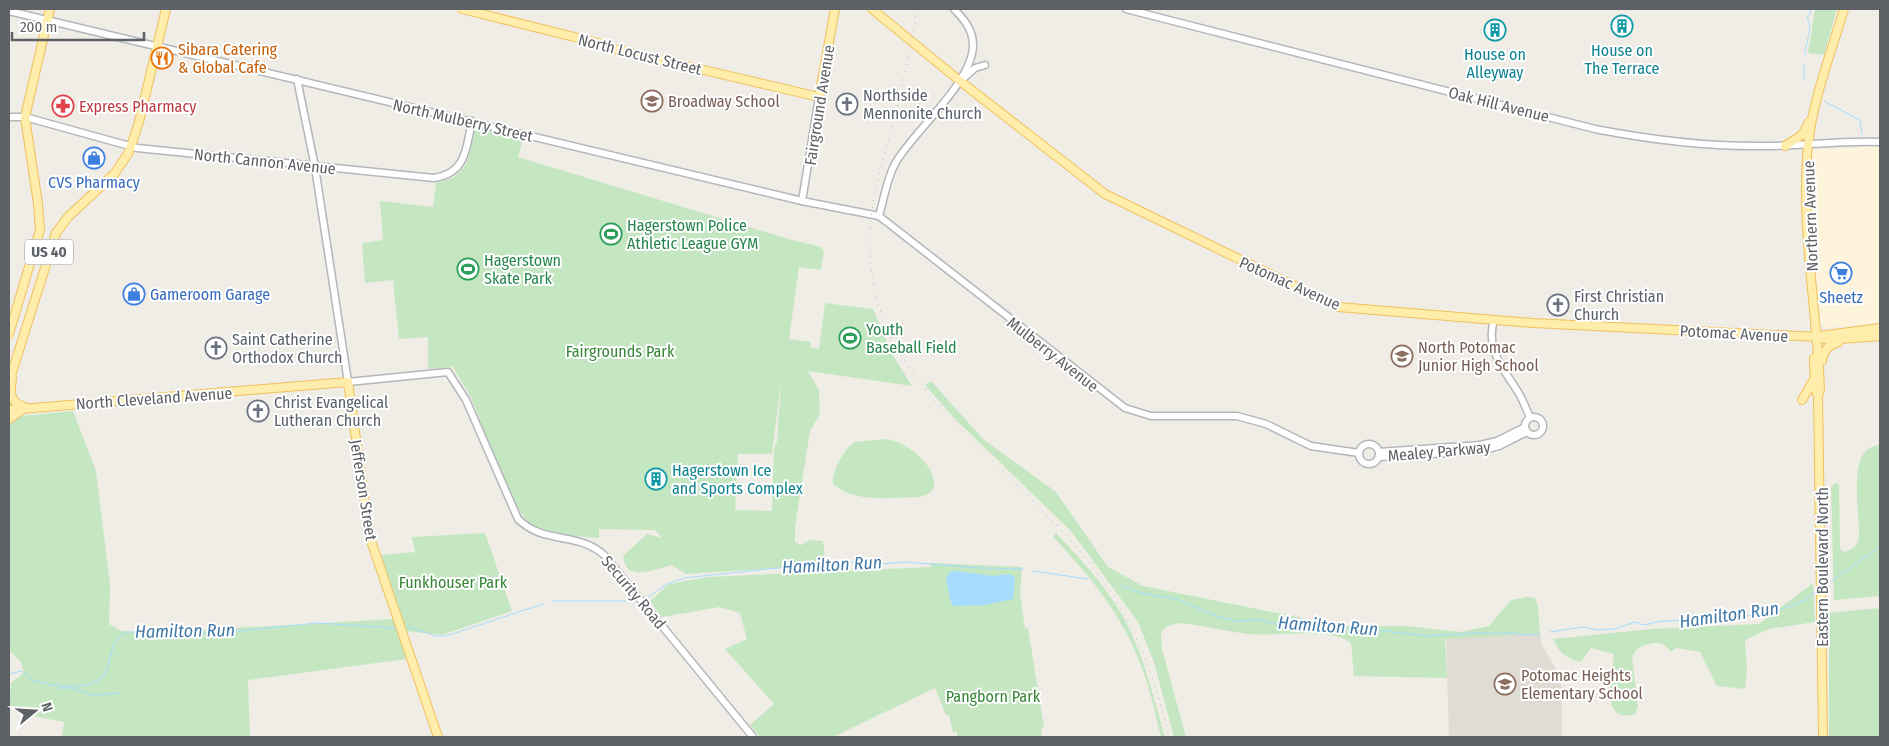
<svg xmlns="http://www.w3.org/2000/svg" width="1889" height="746" viewBox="0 0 1889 746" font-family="'Fira Sans Condensed',sans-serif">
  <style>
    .commercial { fill: #fef4dc }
    .education { fill: #dfdcd4 }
    .green { fill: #c4e7c2; fill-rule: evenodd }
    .water { fill: #a6dcfe }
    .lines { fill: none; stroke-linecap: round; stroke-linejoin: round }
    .stream { stroke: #a6dcfe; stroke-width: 1 }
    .minor-casing { stroke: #b3b6ba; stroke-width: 9 }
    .major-casing { stroke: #f1c05d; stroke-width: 10 }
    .minor { stroke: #fff; stroke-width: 6 }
    .major { stroke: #feedab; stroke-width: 8 }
    .rail { stroke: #b4b5b6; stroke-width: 1; stroke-dasharray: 1 6; stroke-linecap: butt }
    .labels { text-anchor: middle; stroke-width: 4; stroke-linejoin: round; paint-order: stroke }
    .shield { fill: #fff; stroke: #8e9094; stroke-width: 1 }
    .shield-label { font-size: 15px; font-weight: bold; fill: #5d6166 }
    .food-label { font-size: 16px; fill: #c56008; stroke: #fff; text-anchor: start }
    .culture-label { font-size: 16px; fill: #0d838f; stroke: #fff }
    .street-label { font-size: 16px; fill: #5d6166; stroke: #fff }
    .worship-label { font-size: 16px; fill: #5b616d; stroke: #fff; text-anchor: start }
    .education-label { font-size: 16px; fill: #785e54; stroke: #fff; text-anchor: start }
    .health-label { font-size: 16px; fill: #be3a42; stroke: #fff; text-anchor: start }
    .shop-label { font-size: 16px; fill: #366cbe; stroke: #fff }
    .leisure-label { font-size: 16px; fill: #27864d; stroke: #fff; text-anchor: start }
    .park-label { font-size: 16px; fill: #368535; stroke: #fff }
    .water-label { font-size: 18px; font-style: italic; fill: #4078a8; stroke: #fff }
  </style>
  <rect width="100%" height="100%" fill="#efede6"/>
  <polygon class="commercial" points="1880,146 1880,323 1826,328 1819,320 1811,189 1812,150"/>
  <polygon class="education" points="1513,633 1522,635 1540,634 1542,645 1558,673 1562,688 1562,737 1449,737 1446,635"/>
  <g class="green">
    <polygon points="1815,9 1837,9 1824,55 1808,53"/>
    <path d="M475,128l48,11 -5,18 274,83 29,7 3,5 -3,18 -22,-3 -10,72 22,3 -1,6 9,1 6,-46 48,6 19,45 20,32 -104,-15 11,19 1,24 -10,17 -15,96v15l6,3 9,-5 13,1 3,24 -140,9 -16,-10v2c-18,3 -44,17 -47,-10l24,-22 15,4 -7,-8 -56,-1v9c-20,-2 -47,-1 -65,-11 -24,-14 -50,-98 -62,-127 -5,-11 -13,-22 -19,-33l-25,2v-32l-29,2 -6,-59 -28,3 -3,-40 21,-3 -3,-39 53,6 3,-24c34,-7 32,-25 39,-55zM781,382l-4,59 -3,8 -2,62 -37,-1 3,-56h34z"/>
    <path d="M931,381l53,59 72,52 52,75 35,19 199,40h65l54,6 28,-6 22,-26 16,-3 8,1 3,8 2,28 -95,5 2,39 -93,-2 -3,-33c-22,-17 -75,-6 -103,-9 -22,-3 -44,-8 -66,-11 -9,1 -15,2 -21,9l1,17 24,88h-12l-20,-75 -16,-40 -67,-91 -115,-111 -31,-35z"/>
    <polygon points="73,411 96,471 110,584 109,624 122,631 148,633 393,619 407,659 248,680 250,737 62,737 64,722 17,713 9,705 11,683 24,673 21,662 9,650 9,422 13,417"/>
    <path d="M887,439c21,4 50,26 47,49l-6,6 -8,3c-27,0 -65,7 -87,-13 -1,-15 10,-32 21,-42z"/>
    <path d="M1880,444v152l-46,4 -3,-113 5,-4 3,2 1,63 3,4c10,-2 14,-5 16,-15 1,-22 -9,-70 7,-86 3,-4 10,-5 14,-7z"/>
    <polygon points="485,533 512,611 442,635 406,631 381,555 415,552 412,537"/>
    <path d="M1056,533c25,26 55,59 71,91 18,36 27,75 38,113h-4c-6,-24 -11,-50 -21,-74 -18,-48 -52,-90 -87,-126z"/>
    <polygon points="930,563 1022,567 1020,592 1025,629 1028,628 1044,727 1041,729 1042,737 957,737 957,732 953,732 949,715 946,715 935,688 833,737 760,737 750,725 774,704 725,649 747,639 740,613 720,607 662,617 650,601 669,584 708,577 931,567"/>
    <path d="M1813,583l2,39 -46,7 -24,11 2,30 -2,19 -28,-3 -17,-34 -24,-4 -5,4c-9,-14 -22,-10 -35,-2l-4,7 6,50 -3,7c-37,10 -22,-40 -21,-60l-23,-6 -10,14c-15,-3 -22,-10 -28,-23l99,-10 107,-5z"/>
    <polygon points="1880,608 1880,737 1829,737 1829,613"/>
  </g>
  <polygon class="water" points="957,571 993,576 1010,574 1015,578 1013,599 985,605 953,606 950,600 946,579 950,572"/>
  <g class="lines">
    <g class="stream">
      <path d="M1805,54c0,-11 9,-27 2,-36l4,-5 -2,-4"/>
      <polyline points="1804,80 1804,64"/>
      <polyline points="1824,101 1860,120 1862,134"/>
      <polyline points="1033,571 1088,579"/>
      <polyline points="1827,584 1880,547"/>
      <polyline points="1122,586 1141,593 1177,599 1219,617 1236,621 1261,620 1283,626 1367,629 1427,636 1477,633 1513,633 1522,635 1540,634"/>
      <polyline points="647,598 667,584 684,578 825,563 870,562 880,564 905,562 980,568 1023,569"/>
      <polyline points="552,601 637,601"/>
      <polyline points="405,626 436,636 446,636 543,604"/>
      <polyline points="1550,632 1583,627 1597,630 1615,629 1635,622 1644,625 1662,621 1721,620 1777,611 1806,600 1815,592"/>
      <path d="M9,674l12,-3c5,2 7,7 12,9 22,7 51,11 70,-3 10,-15 5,-37 23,-45l95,1 96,-10 79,5"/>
      <polyline points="59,688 70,688 92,695 121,693"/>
    </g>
    <g class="minor-casing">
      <g id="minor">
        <path d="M1126,9l469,120c57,11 113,18 171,17 38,0 76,-6 114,-4"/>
        <polyline points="9,11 802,201 879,216 1125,408 1151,416 1237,416 1266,424 1311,446 1359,453"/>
        <polyline points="965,77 975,68 985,65"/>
        <path d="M297,79l18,88 33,215 100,-10 18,28 52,119c26,26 59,12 86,36l149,182"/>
        <path d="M9,117h16l112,31 297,30c33,-5 32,-30 38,-57"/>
        <polyline points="802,201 819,97"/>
        <path d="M879,216c5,-17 8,-39 17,-54 19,-32 77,-80 77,-117 0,-15 -9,-26 -19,-36"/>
        <path d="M1494,320c-9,30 10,49 24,72 5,8 8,17 12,25"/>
        <circle cx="1534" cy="426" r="9"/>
        <circle cx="1369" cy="454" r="10"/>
        <polyline points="1379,452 1480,445 1497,441 1525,427"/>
        <polyline points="1379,457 1481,451 1499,446 1527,432"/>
      </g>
    </g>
    <g class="major-casing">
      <g id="major">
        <polyline points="462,9 602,44 614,49 819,97 835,9"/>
        <polyline points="872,9 960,81 1105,194 1338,307 1533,323 1817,337 1828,340 1880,336"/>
        <polyline points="1785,146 1802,135 1809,122"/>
        <polyline points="9,334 40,230 38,204 25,117 50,9"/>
        <polyline points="1819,336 1880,328"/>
        <polyline points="1814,358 1815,388 1818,396"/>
        <path d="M1822,361c1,-11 7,-17 17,-19"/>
        <path d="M12,378c-2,15 -3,23 12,29"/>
        <polyline points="9,382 56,233 68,217 115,173 129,152 139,122 166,9"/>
        <polyline points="1802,400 1813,381"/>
        <polyline points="9,410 348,382 370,538 438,737"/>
        <polyline points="9,419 22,410"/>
        <path d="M1823,737l-5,-341 2,-7c-3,-81 -20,-163 -12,-244 5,-46 23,-92 36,-136"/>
      </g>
    </g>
    <use href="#minor" class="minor"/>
    <use href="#major" class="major"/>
    <path class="rail" d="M917,9c-5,33 -12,66 -20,98 -12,49 -30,96 -27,147 4,82 48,131 102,186 42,43 89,85 126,134 37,48 57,104 71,163"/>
  </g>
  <defs>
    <g id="building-ring" transform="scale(1.125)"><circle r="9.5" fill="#fff" stroke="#0f9aa8" stroke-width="1.5"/><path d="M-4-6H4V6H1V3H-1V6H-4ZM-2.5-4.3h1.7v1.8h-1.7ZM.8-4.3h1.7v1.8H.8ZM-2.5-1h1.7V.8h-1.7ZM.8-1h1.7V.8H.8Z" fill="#0f9aa8"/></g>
    <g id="restaurant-ring" transform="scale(1.125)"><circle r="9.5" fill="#fff" stroke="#e8710a" stroke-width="1.5"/><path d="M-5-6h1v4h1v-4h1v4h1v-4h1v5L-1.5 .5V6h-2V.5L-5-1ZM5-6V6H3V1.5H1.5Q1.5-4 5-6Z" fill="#e8710a"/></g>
    <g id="school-ring" transform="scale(1.125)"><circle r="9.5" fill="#fff" stroke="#8d6e63" stroke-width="1.5"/><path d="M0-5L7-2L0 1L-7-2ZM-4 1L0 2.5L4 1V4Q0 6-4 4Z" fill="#8d6e63"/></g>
    <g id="church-ring" transform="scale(1.125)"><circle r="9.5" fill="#fff" stroke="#6b7280" stroke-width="1.5"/><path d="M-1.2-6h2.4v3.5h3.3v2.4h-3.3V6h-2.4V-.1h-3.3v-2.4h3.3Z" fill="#6b7280"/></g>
    <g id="pharmacy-ring" transform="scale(1.125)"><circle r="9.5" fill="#fff" stroke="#e0444e" stroke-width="1.5"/><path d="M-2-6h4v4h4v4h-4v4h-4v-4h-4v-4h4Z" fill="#e0444e"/></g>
    <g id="shop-ring" transform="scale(1.125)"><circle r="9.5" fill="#fff" stroke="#3f7fe0" stroke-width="1.5"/><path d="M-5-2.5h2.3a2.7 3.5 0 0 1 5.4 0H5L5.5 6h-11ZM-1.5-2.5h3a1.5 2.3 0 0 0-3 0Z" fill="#3f7fe0"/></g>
    <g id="stadium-ring" transform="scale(1.125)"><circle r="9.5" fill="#fff" stroke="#2e9e5b" stroke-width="1.5"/><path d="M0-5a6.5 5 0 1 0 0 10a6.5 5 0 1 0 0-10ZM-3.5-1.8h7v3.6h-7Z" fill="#2e9e5b"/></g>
    <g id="supermarket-ring" transform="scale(1.125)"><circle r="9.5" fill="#fff" stroke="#3f7fe0" stroke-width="1.5"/><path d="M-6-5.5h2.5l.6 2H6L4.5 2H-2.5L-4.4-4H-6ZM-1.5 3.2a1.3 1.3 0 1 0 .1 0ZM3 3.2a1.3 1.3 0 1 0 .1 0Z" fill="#3f7fe0"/></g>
  </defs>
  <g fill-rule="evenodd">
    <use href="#building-ring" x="1622" y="26"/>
    <use href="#building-ring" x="1495" y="30"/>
    <use href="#restaurant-ring" x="162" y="58"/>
    <use href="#school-ring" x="652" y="101"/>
    <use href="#church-ring" x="847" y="104"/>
    <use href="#pharmacy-ring" x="63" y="106"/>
    <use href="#shop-ring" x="94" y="158"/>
    <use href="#stadium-ring" x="611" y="234"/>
    <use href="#stadium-ring" x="468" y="269"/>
    <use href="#supermarket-ring" x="1841" y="273"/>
    <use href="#shop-ring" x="134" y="294"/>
    <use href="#church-ring" x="1558" y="305"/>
    <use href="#stadium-ring" x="850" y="338"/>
    <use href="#church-ring" x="216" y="348"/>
    <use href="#school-ring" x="1402" y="356"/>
    <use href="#church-ring" x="258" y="411"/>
    <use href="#building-ring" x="656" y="479"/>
    <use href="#school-ring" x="1505" y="684"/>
  </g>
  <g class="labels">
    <rect class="shield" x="25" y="239.5" width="48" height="25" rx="4"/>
    <g class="shield-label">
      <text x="49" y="257">US 40</text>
    </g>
    <g class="food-label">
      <text x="178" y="55">Sibara Catering<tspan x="178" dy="18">&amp; Global Cafe</tspan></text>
    </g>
    <g class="culture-label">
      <text x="1622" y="56">House on<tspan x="1622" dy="18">The Terrace</tspan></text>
      <text x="1495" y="60">House on<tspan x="1495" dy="18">Alleyway</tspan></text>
      <text x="672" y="476" text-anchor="start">Hagerstown Ice<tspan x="672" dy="18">and Sports Complex</tspan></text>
    </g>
    <g class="street-label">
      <text transform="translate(640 54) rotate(14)" y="6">North Locust Street</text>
      <text transform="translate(1499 104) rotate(14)" y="6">Oak Hill Avenue</text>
      <text transform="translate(819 105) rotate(-81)" y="6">Fairground Avenue</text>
      <text transform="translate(463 120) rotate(13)" y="6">North Mulberry Street</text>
      <text transform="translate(265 161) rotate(6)" y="6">North Cannon Avenue</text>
      <text transform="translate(1810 216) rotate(-92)" y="6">Northern Avenue</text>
      <text transform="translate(1290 283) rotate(24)" y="6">Potomac Avenue</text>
      <text transform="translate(1734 333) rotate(3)" y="6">Potomac Avenue</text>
      <text transform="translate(1053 354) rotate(38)" y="6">Mulberry Avenue</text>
      <text transform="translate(154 398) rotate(-4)" y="6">North Cleveland Avenue</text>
      <text transform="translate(1439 451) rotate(-5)" y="6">Mealey Parkway</text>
      <text transform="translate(364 490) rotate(81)" y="6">Jefferson Street</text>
      <text transform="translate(1822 567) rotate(-90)" y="6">Eastern Boulevard North</text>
      <text transform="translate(634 592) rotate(50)" y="6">Security Road</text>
    </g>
    <g class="worship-label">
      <text x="863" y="101">Northside<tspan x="863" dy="18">Mennonite Church</tspan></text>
      <text x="1574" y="302">First Christian<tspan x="1574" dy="18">Church</tspan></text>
      <text x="232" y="345">Saint Catherine<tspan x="232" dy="18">Orthodox Church</tspan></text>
      <text x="274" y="408">Christ Evangelical<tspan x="274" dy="18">Lutheran Church</tspan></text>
    </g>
    <g class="education-label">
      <text x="668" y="107">Broadway School</text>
      <text x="1418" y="353">North Potomac<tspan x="1418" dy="18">Junior High School</tspan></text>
      <text x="1521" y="681">Potomac Heights<tspan x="1521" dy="18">Elementary School</tspan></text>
    </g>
    <g class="health-label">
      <text x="79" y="112">Express Pharmacy</text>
    </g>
    <g class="shop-label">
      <text x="94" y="188">CVS Pharmacy</text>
      <text x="150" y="300" text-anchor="start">Gameroom Garage</text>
      <text x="1841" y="303">Sheetz</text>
    </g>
    <g class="leisure-label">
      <text x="627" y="231">Hagerstown Police<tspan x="627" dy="18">Athletic League GYM</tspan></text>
      <text x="484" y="266">Hagerstown<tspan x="484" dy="18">Skate Park</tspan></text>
      <text x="866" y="335">Youth<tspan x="866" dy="18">Baseball Field</tspan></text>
    </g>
    <g class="park-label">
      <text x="620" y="357">Fairgrounds Park</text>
      <text x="453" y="588">Funkhouser Park</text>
      <text x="993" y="702">Pangborn Park</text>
    </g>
    <g class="water-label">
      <text transform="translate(832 565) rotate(-3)" y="6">Hamilton Run</text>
      <text transform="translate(1729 615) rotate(-8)" y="6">Hamilton Run</text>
      <text transform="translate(1328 626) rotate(4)" y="6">Hamilton Run</text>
      <text transform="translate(185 631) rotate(-1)" y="6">Hamilton Run</text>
    </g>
  </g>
  <rect width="1889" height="746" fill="none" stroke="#5d6166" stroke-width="20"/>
  <g transform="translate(35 711) rotate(72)" stroke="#ffffff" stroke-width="4" paint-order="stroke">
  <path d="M0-4L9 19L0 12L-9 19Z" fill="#5d6166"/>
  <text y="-8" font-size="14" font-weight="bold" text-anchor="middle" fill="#5d6166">N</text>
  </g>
  <path d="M12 32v8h132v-8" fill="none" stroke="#5d6166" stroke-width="2.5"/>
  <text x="20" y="32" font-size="15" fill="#5d6166" stroke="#ffffff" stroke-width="4" paint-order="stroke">200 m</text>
</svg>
